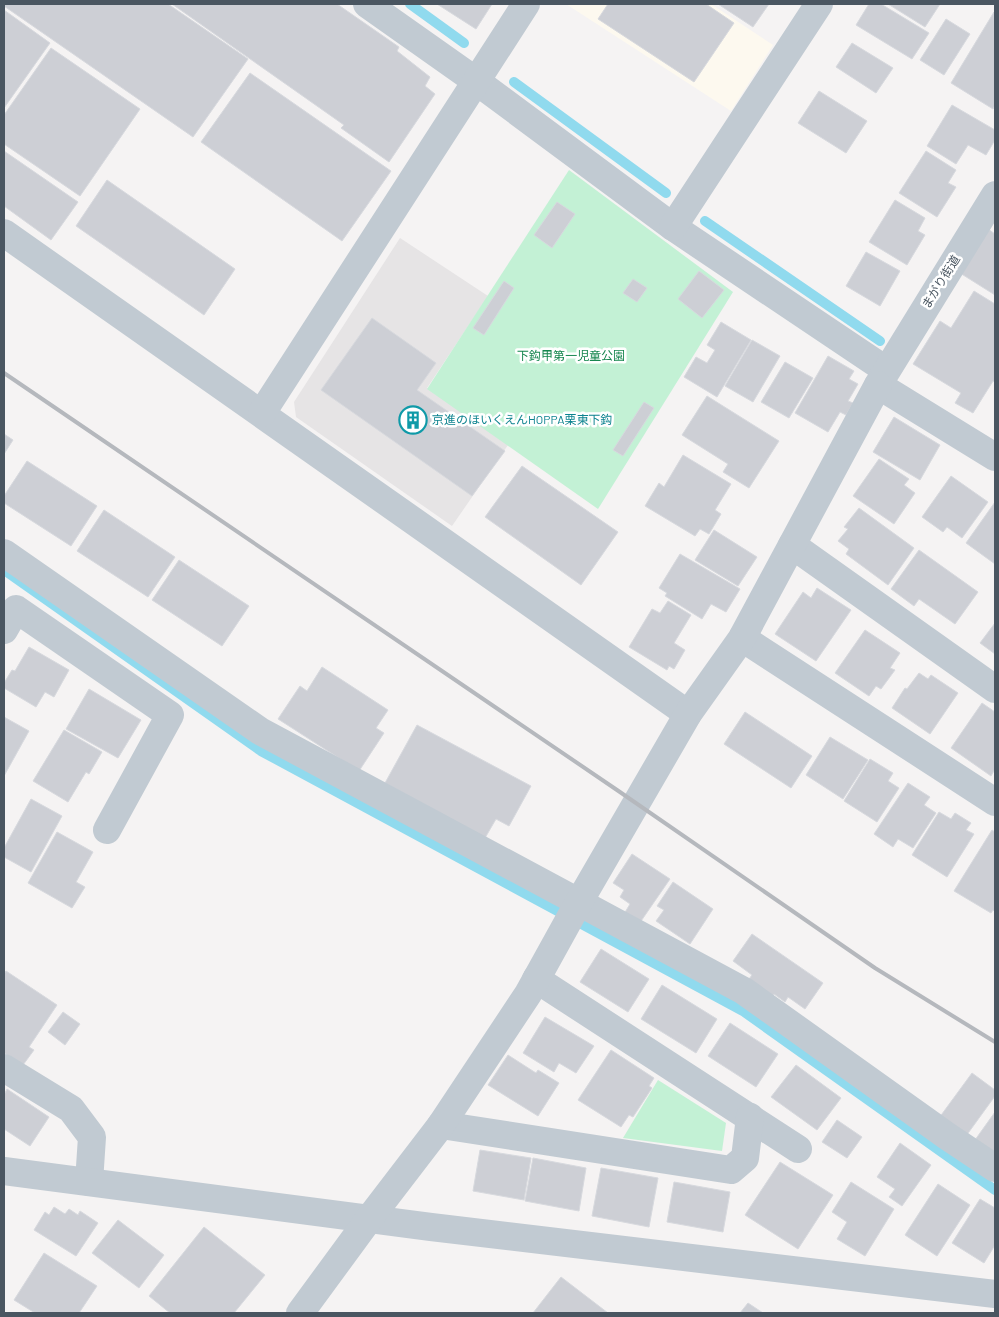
<svg xmlns="http://www.w3.org/2000/svg" width="999" height="1317" viewBox="0 0 999 1317" font-family="Barlow,'Noto Sans JP',sans-serif">
  <style>
    .commercial { fill: #fdf9ef }
    .education { fill: #e6e4e5 }
    .green { fill: #c3f1d5 }
    .lines { fill: none; stroke-linecap: round; stroke-linejoin: round }
    .stream { stroke: #90daee; stroke-width: 10 }
    .building { fill: #cdcfd5; stroke: #d7d9de }
    .minor { stroke: #c1cad2; stroke-width: 28 }
    .rail { stroke: #b5b8bd; stroke-width: 4 }
    .labels { text-anchor: middle; stroke-width: 5; stroke-linejoin: round; paint-order: stroke }
    .street-label { font-size: 12px; fill: #4a5661; stroke: #fff }
    .park-label { font-size: 12px; fill: #17864f; stroke: #fff }
    .culture-label { font-size: 12px; fill: #0d838f; stroke: #fff; text-anchor: start }
  </style>
  <rect width="100%" height="100%" fill="#f5f3f3"/>
  <polygon class="commercial" points="566,4 711,4 773,45 731,111"/>
  <polygon class="education" points="400,238 488,296 427,388 508,445 452,526 296,417 294,402"/>
  <g class="green">
    <polygon points="569,170 733,292 598,509 427,389"/>
    <polygon points="658,1080 726,1123 722,1151 623,1138"/>
  </g>
  <g class="lines">
    <g class="stream">
      <polyline points="410,4 464,43"/>
      <polyline points="514,82 666,193"/>
      <polyline points="705,221 880,341"/>
      <polyline points="4,570 261,751 743,1011 995,1190"/>
    </g>
  </g>
  <g class="building">
    <polygon points="4,4 168,4 248,59 193,137 4,6"/>
    <polygon points="172,4 337,4 399,47 397,51 430,77 425,86 435,94 389,162 341,128 344,125"/>
    <polygon points="437,4 492,4 476,29"/>
    <polygon points="608,4 706,4 734,23 694,82 598,19"/>
    <polygon points="718,4 769,4 753,27"/>
    <polygon points="869,4 881,4 929,33 912,59 856,25"/>
    <polygon points="888,4 940,4 925,27"/>
    <polygon points="4,10 50,43 4,108"/>
    <polygon points="994,12 995,105 993,109 951,83"/>
    <polygon points="946,19 970,34 944,75 920,60"/>
    <polygon points="852,43 893,68 876,93 836,67"/>
    <polygon points="51,48 140,109 80,196 4,144 4,115"/>
    <polygon points="250,73 391,171 342,241 201,142"/>
    <polygon points="819,91 867,121 846,153 798,123"/>
    <polygon points="952,105 995,130 995,140 986,155 968,145 956,164 927,146"/>
    <polygon points="4,151 78,202 51,240 4,206"/>
    <polygon points="926,151 956,170 948,183 956,187 937,217 899,193"/>
    <polygon points="107,180 235,269 204,315 76,226"/>
    <polygon points="895,200 925,218 918,231 925,235 907,265 869,242"/>
    <polygon points="557,202 575,214 552,248 534,235"/>
    <polygon points="988,229 995,234 995,295 960,273"/>
    <polygon points="866,252 900,271 880,306 846,286"/>
    <polygon points="699,271 724,290 702,318 678,299"/>
    <polygon points="633,279 647,288 637,302 623,293"/>
    <polygon points="504,281 514,288 484,335 473,328"/>
    <polygon points="974,291 995,304 995,382 993,381 973,413 955,403 961,393 913,364 940,321 951,328"/>
    <polygon points="372,318 436,363 417,390 505,451 472,496 321,390"/>
    <polygon points="721,322 751,340 717,397 684,377 696,357 707,363 715,350 707,345"/>
    <polygon points="752,340 780,356 753,402 725,386"/>
    <polygon points="828,356 854,371 849,379 858,384 848,401 853,403 846,415 840,412 828,432 795,413"/>
    <polygon points="785,362 813,378 789,418 761,402"/>
    <polygon points="707,396 779,441 749,488 723,472 728,464 682,435"/>
    <polygon points="644,402 654,408 623,456 613,450"/>
    <polygon points="894,417 940,445 920,480 873,452"/>
    <polygon points="4,434 13,440 4,454"/>
    <polygon points="683,455 731,484 715,510 721,514 709,534 700,529 695,536 645,506 659,483 664,487"/>
    <polygon points="879,459 909,479 904,485 915,493 894,524 853,496"/>
    <polygon points="27,461 97,506 71,546 4,503 4,496"/>
    <polygon points="522,466 618,532 581,585 485,517"/>
    <polygon points="951,476 988,502 962,538 947,527 943,532 922,517"/>
    <polygon points="995,502 995,564 966,543"/>
    <polygon points="859,508 914,548 888,585 846,554 849,549 838,541 848,529 844,527"/>
    <polygon points="104,510 175,557 148,597 77,551"/>
    <polygon points="714,530 757,557 738,586 695,560"/>
    <polygon points="919,550 978,592 955,624 919,599 914,606 891,589"/>
    <polygon points="680,554 740,589 726,612 711,604 702,619 665,596 667,593 659,588"/>
    <polygon points="179,560 249,606 222,646 152,600"/>
    <polygon points="817,588 851,610 816,661 775,634 803,592 811,598"/>
    <polygon points="668,601 691,615 674,643 685,650 674,669 669,666 667,670 629,647 652,609 660,613"/>
    <polygon points="995,623 995,654 980,643"/>
    <polygon points="865,630 900,653 890,668 895,670 881,689 876,686 869,696 835,673"/>
    <polygon points="29,647 69,670 54,697 45,692 36,707 4,688 4,683 12,670 15,671"/>
    <polygon points="322,667 388,710 376,728 384,733 359,771 278,719 300,686 307,691"/>
    <polygon points="919,673 928,679 931,675 958,693 930,734 892,708 905,688 907,689"/>
    <polygon points="89,689 141,720 118,758 66,729"/>
    <polygon points="982,703 995,712 995,769 991,776 951,748"/>
    <polygon points="745,712 812,756 791,788 724,744"/>
    <polygon points="4,717 29,731 4,776"/>
    <polygon points="417,725 531,786 509,826 496,819 485,838 385,783"/>
    <polygon points="64,730 102,752 89,774 86,772 68,802 33,781"/>
    <polygon points="830,737 868,760 843,799 806,775"/>
    <polygon points="870,759 893,773 888,781 899,788 877,822 844,801"/>
    <polygon points="908,783 930,797 924,805 936,813 913,848 898,839 893,847 874,834"/>
    <polygon points="31,799 62,816 31,872 4,857 4,848"/>
    <polygon points="939,812 951,819 955,813 971,823 966,830 974,834 947,877 912,855"/>
    <polygon points="992,830 995,832 995,912 993,910 991,913 954,891"/>
    <polygon points="57,832 93,852 76,882 85,887 72,908 28,883"/>
    <polygon points="632,854 670,879 639,924 624,914 630,904 620,897 624,890 613,883"/>
    <polygon points="673,882 713,909 690,944 656,921 664,910 657,906"/>
    <polygon points="752,934 823,983 805,1009 788,997 785,1002 774,994 772,998 749,979 752,975 733,961"/>
    <polygon points="601,949 649,979 628,1012 580,982"/>
    <polygon points="6,971 57,1005 29,1047 34,1050 23,1065 4,1053 4,974"/>
    <polygon points="662,985 717,1019 696,1053 641,1019"/>
    <polygon points="63,1012 80,1024 65,1045 48,1032"/>
    <polygon points="545,1017 594,1046 576,1073 559,1063 554,1072 523,1053"/>
    <polygon points="730,1023 778,1054 756,1087 708,1056"/>
    <polygon points="611,1050 654,1078 649,1086 652,1088 633,1117 629,1115 621,1127 578,1100"/>
    <polygon points="508,1055 536,1073 538,1070 559,1083 538,1116 488,1085"/>
    <polygon points="796,1065 841,1098 817,1130 771,1097"/>
    <polygon points="972,1073 995,1090 995,1096 966,1136 939,1118"/>
    <polygon points="7,1089 49,1117 30,1146 4,1129 4,1095"/>
    <polygon points="995,1112 995,1155 975,1140"/>
    <polygon points="837,1120 862,1137 847,1158 822,1142"/>
    <polygon points="900,1143 931,1165 902,1206 889,1197 895,1189 877,1177"/>
    <polygon points="480,1150 531,1158 524,1200 473,1191"/>
    <polygon points="533,1158 586,1168 579,1211 525,1201"/>
    <polygon points="780,1162 833,1195 798,1249 745,1215"/>
    <polygon points="601,1168 658,1178 649,1227 592,1216"/>
    <polygon points="674,1182 730,1192 723,1232 667,1222"/>
    <polygon points="851,1182 894,1209 865,1256 837,1239 847,1222 832,1212"/>
    <polygon points="938,1184 970,1205 937,1256 905,1235"/>
    <polygon points="980,1199 995,1208 995,1245 984,1263 952,1243"/>
    <polygon points="54,1207 65,1214 69,1209 78,1215 80,1211 98,1223 76,1256 34,1230 45,1212 49,1215"/>
    <polygon points="118,1220 164,1255 139,1288 92,1253"/>
    <polygon points="204,1227 265,1275 234,1313 170,1313 149,1296"/>
    <polygon points="44,1253 97,1286 79,1313 35,1313 14,1300"/>
    <polygon points="561,1277 608,1313 533,1313"/>
    <polygon points="748,1303 763,1313 740,1313"/>
  </g>
  <g class="lines">
    <g class="minor">
      <polyline points="367,4 476,81 673,227 886,370"/>
      <polyline points="995,195 878,385 995,457"/>
      <polyline points="673,227 819,4"/>
      <polyline points="4,233 688,714"/>
      <polyline points="262,413 526,4"/>
      <polyline points="792,545 995,689"/>
      <polyline points="4,553 260,731 744,991 947,1136 995,1168"/>
      <polyline points="4,630 16,609 170,715 107,830"/>
      <polyline points="742,638 995,802"/>
      <polyline points="536,979 798,1149"/>
      <polyline points="4,1068 71,1109 92,1137 89,1182"/>
      <polyline points="441,1125 731,1170 745,1158 750,1117"/>
      <polyline points="4,1171 431,1227 995,1294"/>
      <polyline points="300,1313 369,1219 441,1125 528,994 575,909 688,714 742,638 878,385"/>
    </g>
    <polyline class="rail" points="4,373 617,790 875,968 995,1042"/>
  </g>
  <defs>
    <g id="building-ring" transform="scale(1.4375)"><circle r="9.5" fill="#fff" stroke="#0f9aa8" stroke-width="1.5"/><path d="M-4-6H4V6H1V3H-1V6H-4ZM-2.5-4.3h1.7v1.8h-1.7ZM.8-4.3h1.7v1.8H.8ZM-2.5-1h1.7V.8h-1.7ZM.8-1h1.7V.8H.8Z" fill="#0f9aa8"/></g>
  </defs>
  <g fill-rule="evenodd">
    <use href="#building-ring" x="413" y="420"/>
  </g>
  <g class="labels">
    <g class="street-label">
      <text transform="translate(941 282) rotate(-58)" y="4">まがり街道</text>
    </g>
    <g class="park-label">
      <text x="571" y="360">下鈎甲第一児童公園</text>
    </g>
    <g class="culture-label">
      <text x="432" y="424">京進のほいくえんHOPPA栗東下鈎</text>
    </g>
  </g>
  <rect width="999" height="1317" fill="none" stroke="#4a5661" stroke-width="10"/>
</svg>
